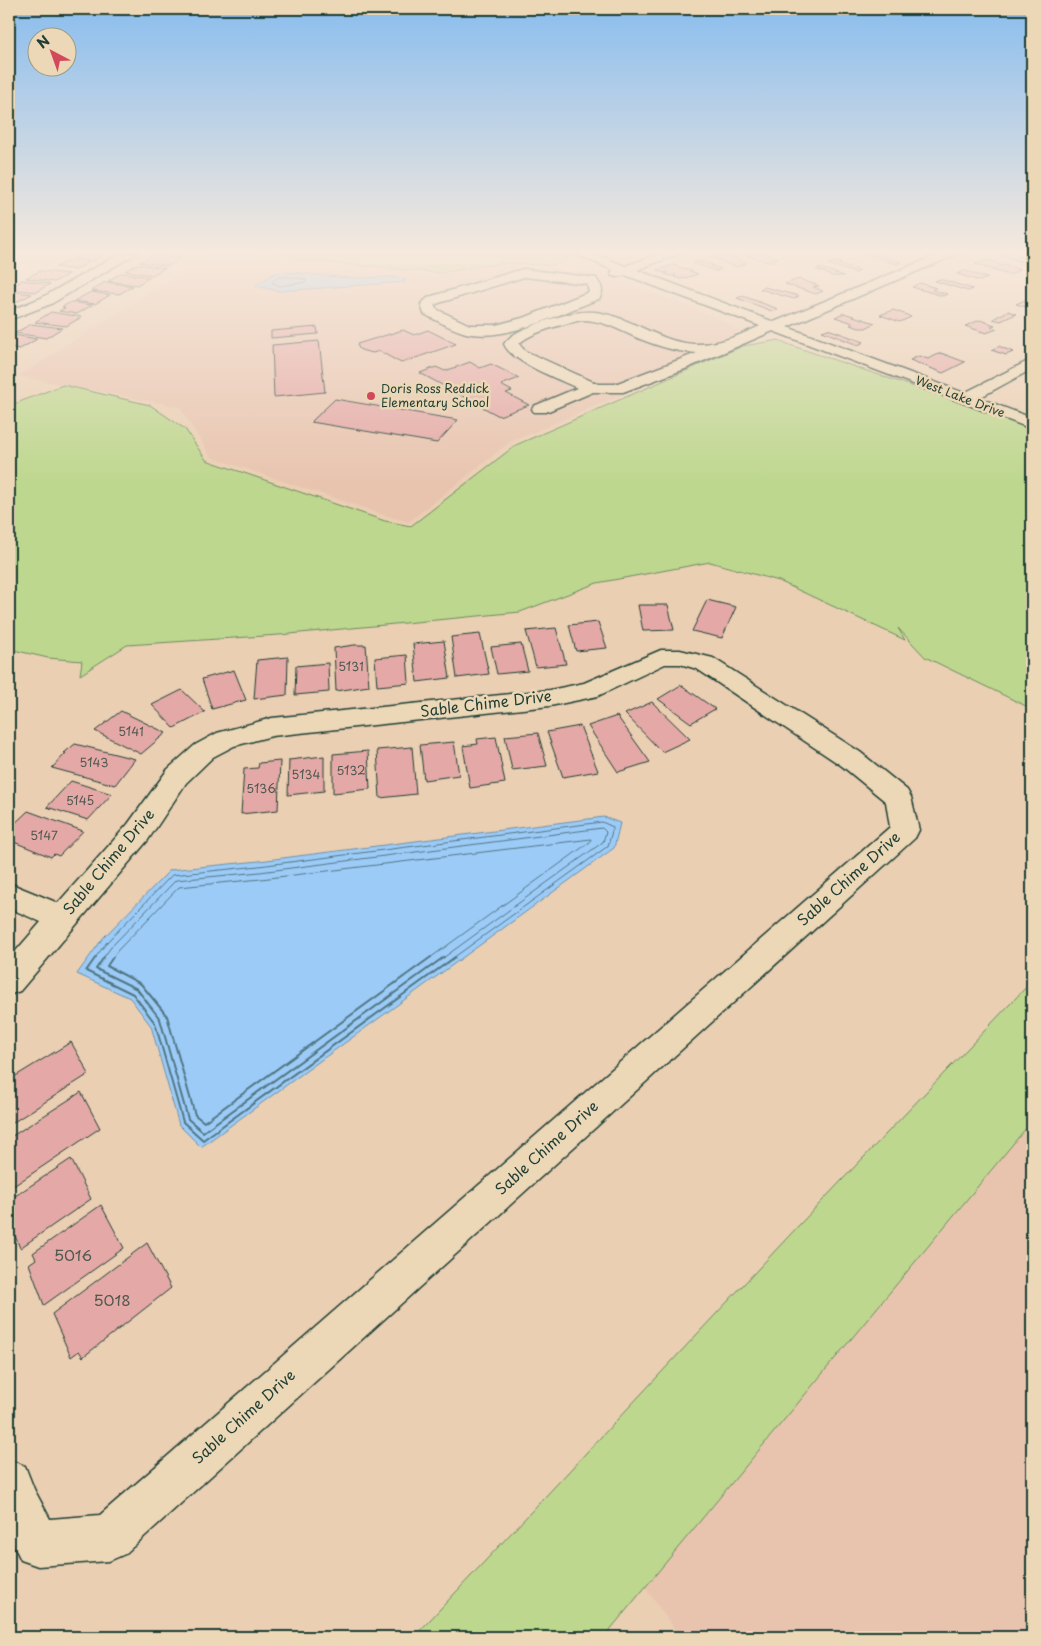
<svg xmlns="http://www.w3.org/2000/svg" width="1041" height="1646" viewBox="0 0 1041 1646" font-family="'Playpen Sans',sans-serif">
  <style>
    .built { fill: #e8c4af }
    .green { fill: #bdd78e; stroke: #6e8a61 }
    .water { fill: #9ccbf8; stroke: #6a92aa }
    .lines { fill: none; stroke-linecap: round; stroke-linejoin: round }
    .shore-far1 { stroke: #517682; stroke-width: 1 }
    .shore { stroke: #517682; stroke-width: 2 }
    .building { fill: #e4a9a6; stroke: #1f3d34 }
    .minor-casing { stroke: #1f3d34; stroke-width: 3 }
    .minor { fill: #ecd8b6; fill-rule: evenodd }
    .poi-dot { fill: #d1495b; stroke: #ecd8b6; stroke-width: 2 }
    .labels { text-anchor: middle; stroke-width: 5; stroke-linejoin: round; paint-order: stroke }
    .far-poi-label { font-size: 12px; fill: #1f3d34; stroke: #ecd8b6; text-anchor: start }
    .far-street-label { font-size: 12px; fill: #1f3d34; stroke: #ecd8b6 }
    .number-label { font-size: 12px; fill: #505850 }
    .street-label { font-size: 15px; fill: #1f3d34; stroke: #ecd8b6 }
    .near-number-label { font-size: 15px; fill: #505850 }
  </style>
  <rect width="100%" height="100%" fill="#eacfb3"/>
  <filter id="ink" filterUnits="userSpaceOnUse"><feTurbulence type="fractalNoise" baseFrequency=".02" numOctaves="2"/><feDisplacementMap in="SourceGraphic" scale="10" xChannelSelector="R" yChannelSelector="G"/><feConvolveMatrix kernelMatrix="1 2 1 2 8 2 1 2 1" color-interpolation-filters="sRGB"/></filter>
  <g filter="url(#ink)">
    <g class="built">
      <polygon points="211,253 260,253 272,263 348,271 411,270 421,277 441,275 500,265 599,272 721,319 737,330 758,338 510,442 409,522 390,517 211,457 180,407 19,376"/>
      <polygon points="1032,1121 1032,1637 680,1637 645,1587"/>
    </g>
    <g class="green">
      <polygon points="280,253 570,253 575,255 552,265 500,263 441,273 301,260"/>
      <polygon points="779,340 790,345 968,405 1032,429 1032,709 925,657 898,628 905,640 779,581 710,562 597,583 520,612 279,635 127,645 80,675 82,661 48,658 9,649 9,406 63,385 150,405 185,429 206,460 385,521 411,526 516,445 743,346"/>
      <polygon points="1032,981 1032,1121 604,1637 414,1637 802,1222"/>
    </g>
    <g class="water">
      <polygon points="288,272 349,278 397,277 405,280 405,282 280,291 255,286 275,273"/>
      <polygon points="604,817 620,823 614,848 201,1147 179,1125 151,1026 130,998 77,974 103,938 170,870 259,861"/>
    </g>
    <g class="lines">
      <g class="shore-far1">
        <polygon points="287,277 305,279 306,282 280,286 272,283 276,278"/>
        <polyline points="95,958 107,942 172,875 259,866 602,822 613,827 608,846 453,958"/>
        <polyline points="103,958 112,946 176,880 260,872 602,828 606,832 603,842 443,958"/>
        <polyline points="112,958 118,950 179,887 261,879 591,839 590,842 430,958"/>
      </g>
      <g class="shore">
        <polyline points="96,957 86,971 133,994 155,1023 183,1122 203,1140 455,957"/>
        <polyline points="104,957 96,969 137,989 160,1019 188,1119 203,1132 444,957"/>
        <polyline points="113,957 107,966 141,984 167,1016 195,1115 204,1122 431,957"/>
      </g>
    </g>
    <g class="building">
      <polygon points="83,253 104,253 101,255 104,255 93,261 74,258"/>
      <polygon points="763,253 778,258 768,262 743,254"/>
      <polygon points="863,253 873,253 901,262 897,264"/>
      <polygon points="1004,253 1022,256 1019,257 1032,261 1032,265 1000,255"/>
      <polygon points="718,254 732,257 746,263 737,267 711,257"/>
      <polygon points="153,255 181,258 168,266 140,262"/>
      <polygon points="70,260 89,262 76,270 56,267"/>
      <polygon points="699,261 713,265 711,266 721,269 716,271 693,263"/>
      <polygon points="985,261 992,261 1001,266 1005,265 1020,270 1009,275 975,264"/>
      <polygon points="837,262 841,263 838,264 860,271 856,273 828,264"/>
      <polygon points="137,264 165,268 152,275 125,271"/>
      <polygon points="673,265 693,272 698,274 682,279 674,277 676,275 672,276 665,274 668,272 664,273 657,270"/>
      <polygon points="820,268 844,276 832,276 816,269"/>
      <polygon points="40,271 69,274 54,282 26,278"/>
      <polygon points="965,271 987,278 980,281 957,274"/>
      <polygon points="121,273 150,277 137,285 108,281"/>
      <polygon points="799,279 819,286 813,287 823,291 816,294 785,284"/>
      <polygon points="939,279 973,289 968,291 935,281"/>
      <polygon points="22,280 50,284 36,292 9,289"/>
      <polygon points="105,282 133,286 119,294 91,291"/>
      <polygon points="920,283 936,288 932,290 947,294 943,296 912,287"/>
      <polygon points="764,287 799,296 794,299 760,289"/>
      <polygon points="9,291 32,294 16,302 9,301"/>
      <polygon points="91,292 110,295 95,304 74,301"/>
      <polygon points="743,296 778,309 772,311 737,298"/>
      <polygon points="1025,300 1032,302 1032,309 1016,304"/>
      <polygon points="71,302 92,305 77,314 59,311 65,308 62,307"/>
      <polygon points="893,310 907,315 911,317 900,322 880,315"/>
      <polygon points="1008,311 1016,314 1001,321 993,319"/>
      <polygon points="51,312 82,317 66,326 35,322"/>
      <polygon points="844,313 875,323 866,328 859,328 850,325 853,323 835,317"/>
      <polygon points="980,320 995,325 991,327 997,329 986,333 965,326"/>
      <polygon points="31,324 62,328 46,338 15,333"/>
      <polygon points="317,327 318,334 271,338 271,331"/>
      <polygon points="828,329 864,342 858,345 822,331"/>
      <polygon points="403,330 414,335 428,330 456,344 401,363 379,351 373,353 364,351 359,349 357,344"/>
      <polygon points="14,335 37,339 20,349 9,347 9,338"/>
      <polygon points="319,341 325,392 274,397 272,345"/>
      <polygon points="999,346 1003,348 1013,352 1006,355 991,350"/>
      <polygon points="941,353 965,362 943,373 910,360 919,356 928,359"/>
      <polygon points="470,362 480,368 491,364 519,378 501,385 512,391 506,393 529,405 499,416 420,373 436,367 445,371"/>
      <polygon points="335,399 458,420 437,443 311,422"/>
      <polygon points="707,600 736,607 722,638 692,631"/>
      <polygon points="638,605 668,605 674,630 643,631"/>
      <polygon points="598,622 607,648 576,651 569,625"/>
      <polygon points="556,628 566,664 536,667 526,631"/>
      <polygon points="480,634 489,674 457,678 451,637"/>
      <polygon points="444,641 450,678 417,682 413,644"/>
      <polygon points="521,644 528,671 497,674 491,647"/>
      <polygon points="354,645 366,645 369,686 336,691 334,648"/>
      <polygon points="407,655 409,683 377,686 375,658"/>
      <polygon points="288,657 287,695 254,699 257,660"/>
      <polygon points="328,663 329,692 295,695 296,666"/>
      <polygon points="234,670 246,700 212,709 202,679"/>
      <polygon points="681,685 715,709 691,723 658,699"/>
      <polygon points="182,690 205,712 174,728 152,705"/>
      <polygon points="652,702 690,739 662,752 625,714"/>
      <polygon points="121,711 166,733 141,754 95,731"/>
      <polygon points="617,716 650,762 618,772 588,726"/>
      <polygon points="580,726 598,771 563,777 547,732"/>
      <polygon points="538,733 547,766 512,770 505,736"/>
      <polygon points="496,737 505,783 470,788 463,746 478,744 477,739"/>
      <polygon points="454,742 459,775 424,780 420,745"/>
      <polygon points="75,744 135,759 115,785 52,768 66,753 64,753"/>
      <polygon points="412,747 416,794 380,798 377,750"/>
      <polygon points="368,751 370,789 333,793 333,754"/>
      <polygon points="324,756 324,791 288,795 289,760"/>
      <polygon points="280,761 278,810 241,814 244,769 258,768 259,763"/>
      <polygon points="71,781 112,794 88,820 47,807"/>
      <polygon points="28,811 83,831 59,856 54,854 51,857 9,840 9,829"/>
      <polygon points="71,1042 89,1074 9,1125 9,1080"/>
      <polygon points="81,1092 100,1128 9,1189 9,1138"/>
      <polygon points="71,1159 91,1199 20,1248 9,1221 9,1200"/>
      <polygon points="101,1205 124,1248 44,1305 29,1264 36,1259 33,1253"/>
      <polygon points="147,1243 171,1288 83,1357 79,1351 71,1357 52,1314"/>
    </g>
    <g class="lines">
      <g class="minor-casing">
        <g id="minor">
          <polygon points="121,253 137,253 51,304 9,320 9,311 41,298"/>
          <path d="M573,253h19l33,13 37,-13h19l-44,17 137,52 168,-69h18l-173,74 177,66 68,-34v10l-53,29 53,20v11l-259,-98 -88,38 -62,23h-30l-47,20h-12l-2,-3 2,-3 43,-18c-18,-9 -66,-26 -73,-44 8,-12 22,-15 35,-21 18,-6 38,-13 56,-11 35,4 63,30 99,32 24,1 44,-8 66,-18l-135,-51 -8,2 -5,-1 -1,-3 2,-3zM582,320c19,0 34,8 51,16 21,9 42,16 64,17l-82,31h-17l-73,-33 -6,-7c9,-11 47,-21 63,-24z"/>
          <path d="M523,269l73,9c5,8 9,12 3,21 -39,14 -91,43 -133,34 -15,-4 -28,-12 -42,-19l-3,-10 8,-7zM524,277l63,7 2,8 -63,25 -30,8h-26l-34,-16 -1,-4 4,-2z"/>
          <polygon points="661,650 680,650 713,658 860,752 907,790 911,797 919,830 915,838 125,1554 109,1561 38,1566 21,1560 9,1535 9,1460 25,1466 34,1489 50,1519 100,1515 890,827 886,802 842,766 697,669 680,664 665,664 598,696 550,706 272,736 234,746 213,757 186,783 148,840 20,991 9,995 9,959 41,922 9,908 9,883 58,903 128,824 168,769 195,745 217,733 272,718 550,690 584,683"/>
        </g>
      </g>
      <use href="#minor" class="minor"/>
    </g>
  </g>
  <linearGradient id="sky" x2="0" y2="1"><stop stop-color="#89bdee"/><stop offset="0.52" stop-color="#f6e9dd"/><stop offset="1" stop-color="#f6e9dd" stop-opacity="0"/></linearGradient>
  <rect width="1041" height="484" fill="url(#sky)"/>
  <circle class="poi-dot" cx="371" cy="396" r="5"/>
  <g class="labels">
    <g class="far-poi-label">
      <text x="381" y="393">Doris Ross Reddick<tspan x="381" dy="14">Elementary School</tspan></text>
    </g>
    <g class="far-street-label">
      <text transform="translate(960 397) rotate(21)" y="4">West Lake Drive</text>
    </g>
    <g class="number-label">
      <text x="351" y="671">5131</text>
      <text x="131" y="736">5141</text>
      <text x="94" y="767">5143</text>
      <text x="351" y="775">5132</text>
      <text x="306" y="779">5134</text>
      <text x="261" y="793">5136</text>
      <text x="80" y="805">5145</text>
      <text x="44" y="840">5147</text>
    </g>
    <g class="street-label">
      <text transform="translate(486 704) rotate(-7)" y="5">Sable Chime Drive</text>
      <text transform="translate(109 862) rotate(-50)" y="5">Sable Chime Drive</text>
      <text transform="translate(849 879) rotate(-42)" y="5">Sable Chime Drive</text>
      <text transform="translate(547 1148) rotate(-42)" y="5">Sable Chime Drive</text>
      <text transform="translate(244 1417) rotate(-42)" y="5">Sable Chime Drive</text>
    </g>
    <g class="near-number-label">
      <text x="73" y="1261">5016</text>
      <text x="112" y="1306">5018</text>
    </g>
  </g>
  <rect width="1041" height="1646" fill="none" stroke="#ecd8b6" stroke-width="30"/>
  <rect x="15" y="15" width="1011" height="1616" fill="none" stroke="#1f3d34" stroke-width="2" filter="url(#ink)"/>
  <g transform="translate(52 52) rotate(319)"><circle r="24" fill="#ecd8b6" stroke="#9a9a82"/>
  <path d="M0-4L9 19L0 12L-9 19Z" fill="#d1495b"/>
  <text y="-8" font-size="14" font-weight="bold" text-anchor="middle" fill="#1f3d34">N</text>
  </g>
</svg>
